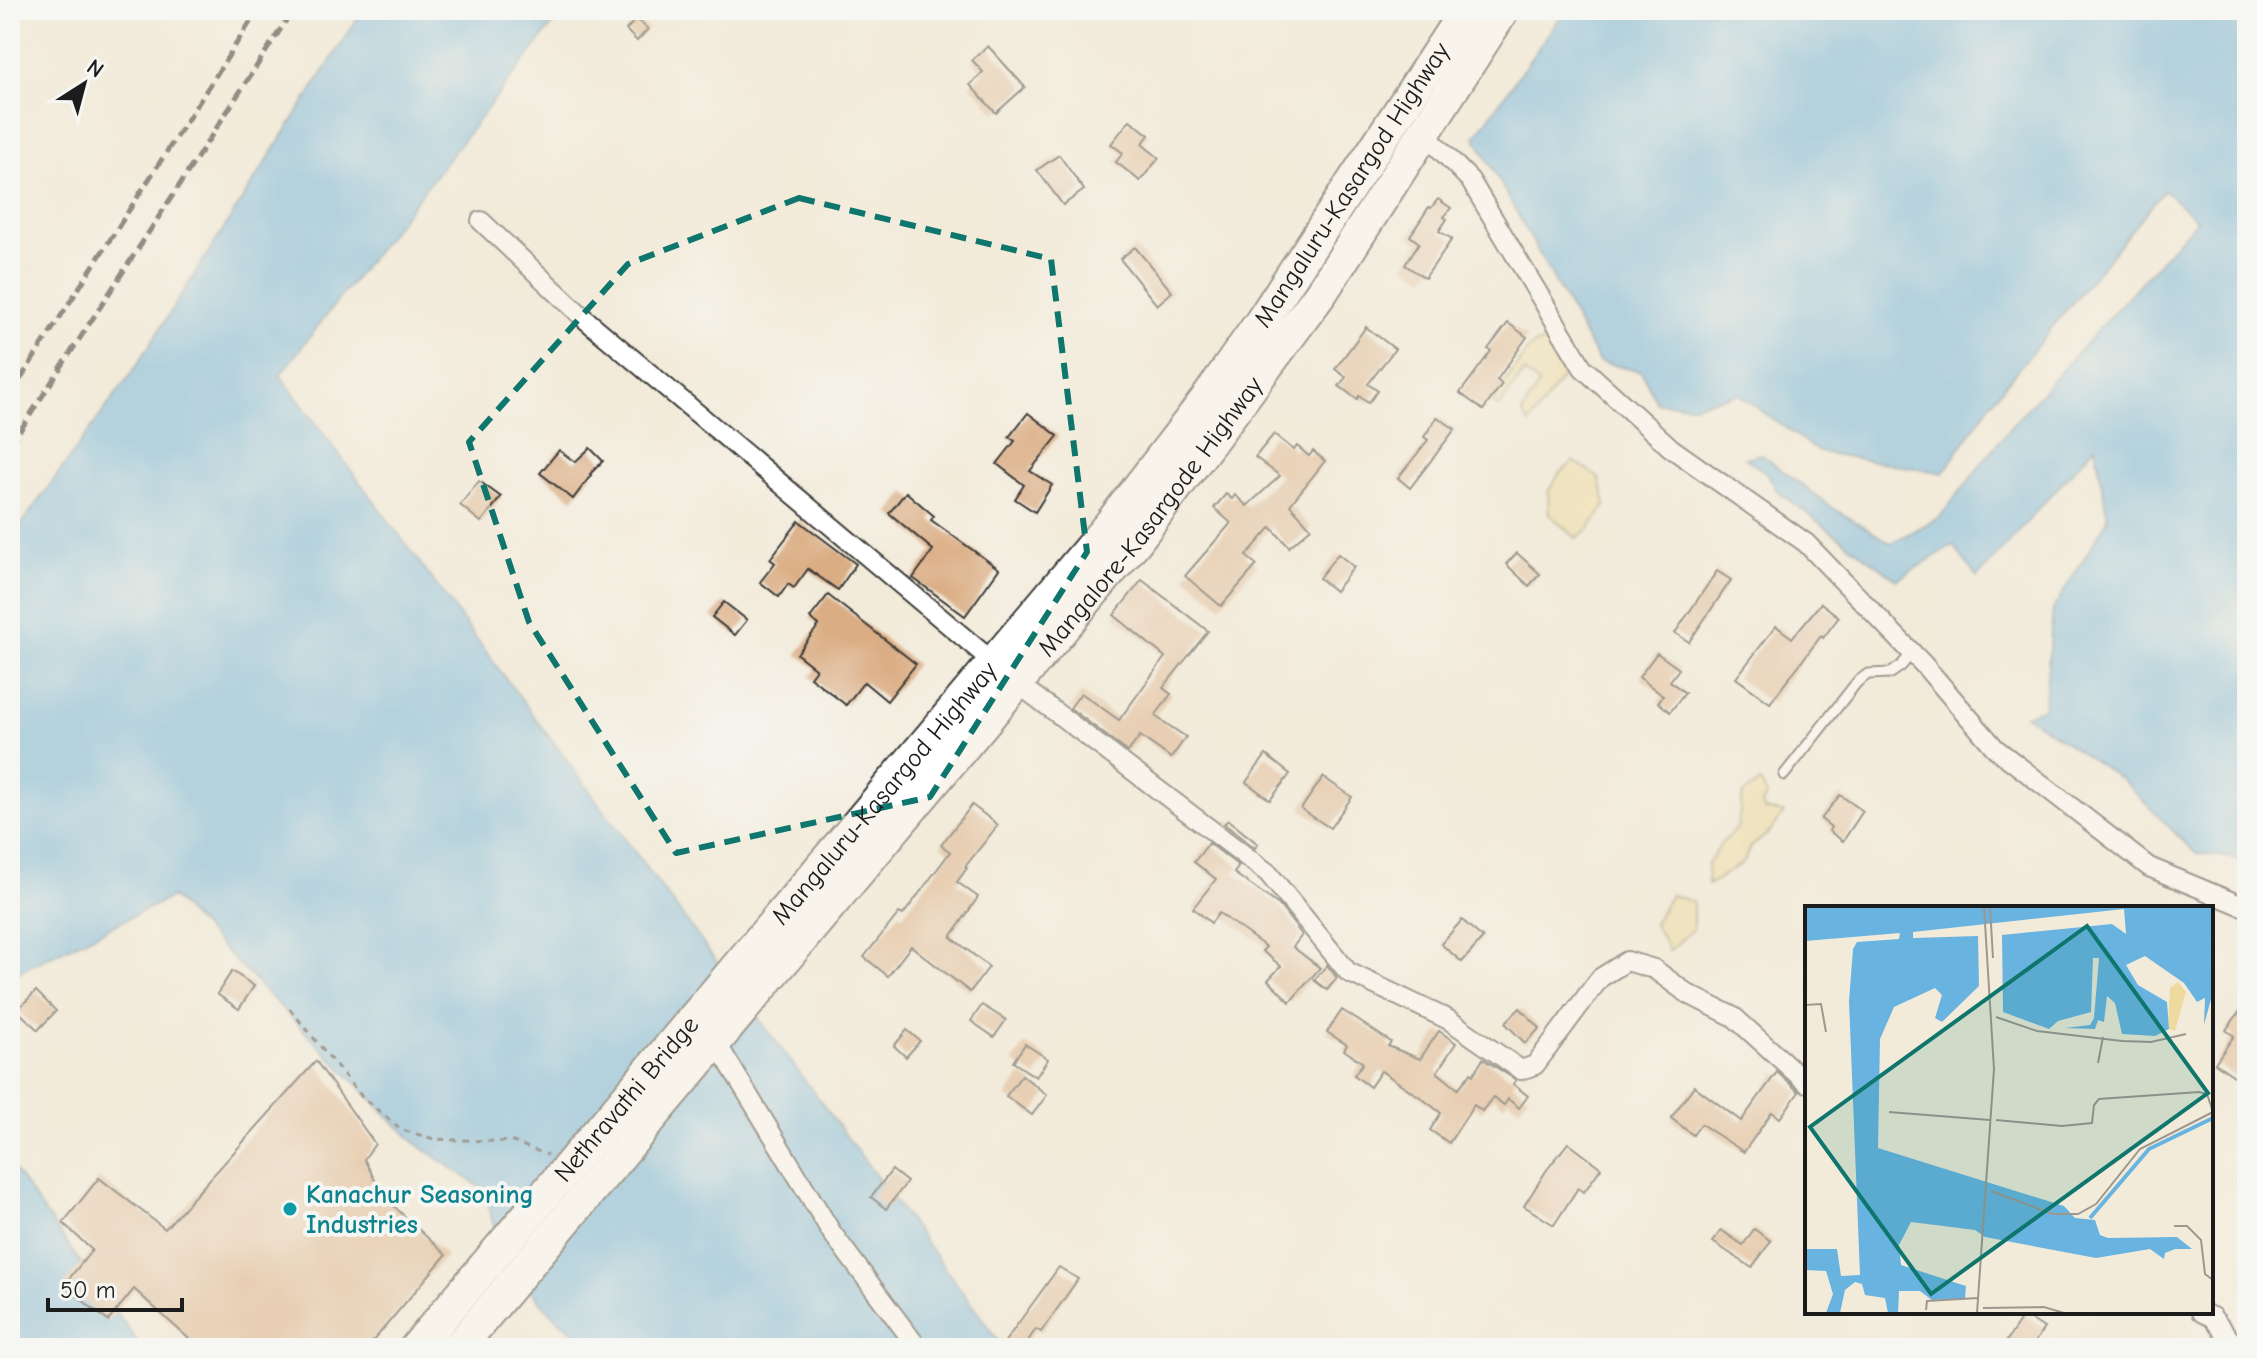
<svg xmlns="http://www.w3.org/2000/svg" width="2257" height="1358" viewBox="0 0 2257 1358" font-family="'Comic Neue',sans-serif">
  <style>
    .sand { fill: #eeda9e; stroke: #857b5d; stroke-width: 2 }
    .water { fill: #69b3e1; stroke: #42687e; stroke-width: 2 }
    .building { fill: #dbad84 }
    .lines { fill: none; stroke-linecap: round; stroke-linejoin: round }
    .lane-casing { stroke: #3c3b38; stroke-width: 13 }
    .street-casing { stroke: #3c3b38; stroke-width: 22 }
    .highway-casing { stroke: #3c3b38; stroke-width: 36 }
    .path { stroke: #3c3b38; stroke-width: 3; stroke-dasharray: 6 6; stroke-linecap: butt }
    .lane { stroke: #fff; stroke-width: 9 }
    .street { stroke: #fff; stroke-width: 18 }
    .highway { stroke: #fff; stroke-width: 32 }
    .rail { stroke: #1c1c1c; stroke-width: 5; stroke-dasharray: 12 6; stroke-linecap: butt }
    .marked { fill: none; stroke: #0f766e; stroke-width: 6; stroke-dasharray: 16 10; stroke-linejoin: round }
    .culture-dot { fill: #0f9aa8; stroke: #f6f6f2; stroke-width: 3 }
    .labels { text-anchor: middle; stroke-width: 8; stroke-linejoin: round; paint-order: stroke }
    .street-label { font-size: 26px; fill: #1c1c1c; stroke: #f6f6f2 }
    .culture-label { font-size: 26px; font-weight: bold; fill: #0d838f; stroke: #f6f6f2; text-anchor: start }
    .inset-river { fill: none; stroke: #69b3e1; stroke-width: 4 }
    .inset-road { fill: none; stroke: #9d988e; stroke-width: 2 }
    .view { fill: #0f766e; fill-opacity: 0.15; stroke: #0f766e; stroke-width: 4 }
    .inset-edge { fill: none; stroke: #1c1c1c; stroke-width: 4 }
  </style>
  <rect width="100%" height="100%" fill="#f6f6f2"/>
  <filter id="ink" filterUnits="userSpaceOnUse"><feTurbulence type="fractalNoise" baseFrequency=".0125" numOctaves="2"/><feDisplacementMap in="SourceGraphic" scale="16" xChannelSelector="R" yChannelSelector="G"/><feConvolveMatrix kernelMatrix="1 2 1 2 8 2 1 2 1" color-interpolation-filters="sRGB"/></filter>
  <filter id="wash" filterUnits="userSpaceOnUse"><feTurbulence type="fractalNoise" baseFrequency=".006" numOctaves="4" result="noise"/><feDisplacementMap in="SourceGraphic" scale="32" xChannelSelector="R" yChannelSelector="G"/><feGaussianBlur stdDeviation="1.8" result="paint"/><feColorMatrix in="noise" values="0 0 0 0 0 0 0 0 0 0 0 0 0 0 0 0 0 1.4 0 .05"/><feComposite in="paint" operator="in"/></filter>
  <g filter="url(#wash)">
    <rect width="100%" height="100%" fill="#f3ebda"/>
    <g class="sand">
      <polygon points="1548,342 1567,371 1529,424 1522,413 1539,384 1524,372 1499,407 1492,402 1526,352 1535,344"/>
      <polygon points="1574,461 1599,478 1606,505 1589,529 1576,538 1549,514 1548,492 1559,474"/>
      <polygon points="1761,782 1767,796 1762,804 1764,810 1784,813 1770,832 1751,847 1744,862 1708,885 1707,866 1721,844 1737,828 1743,794"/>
      <polygon points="1671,895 1693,902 1693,929 1669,951 1654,923"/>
    </g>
    <g class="water">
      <polygon points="363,10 564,10 280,375 1004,1348 594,1348 556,1318 505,1264 483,1189 414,1142 172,897 20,971 10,987 10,540 135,368"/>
      <polygon points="1565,10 2247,10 2247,860 2195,853 2122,780 2025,715 2044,708 2053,609 2108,519 2095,446 1977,578 1953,545 1897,580 1777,491 1768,474 1745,458 1760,454 1830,506 1891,543 1940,517 2012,425 2197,220 2164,190 1996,396 1943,473 1819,452 1738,394 1693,405 1657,403 1641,371 1599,362 1475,137"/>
      <polygon points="10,1164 142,1348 10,1348"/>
    </g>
    <g id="blocks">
      <g class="building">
        <polygon points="636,19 648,29 637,41 626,30"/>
        <polygon points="988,46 1025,87 996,113 970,85 983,72 972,60"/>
        <polygon points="1130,120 1149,135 1142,144 1159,158 1140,181 1116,162 1123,153 1111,144"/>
        <polygon points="1059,155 1084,190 1063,205 1037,170"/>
        <polygon points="1438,199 1451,208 1444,217 1447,219 1439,231 1452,239 1425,278 1405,265 1419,243 1410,236 1429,207 1431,208"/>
        <polygon points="1135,247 1172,292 1157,305 1120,259"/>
        <polygon points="1508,323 1527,337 1497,380 1502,384 1483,410 1460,393 1491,351 1488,349"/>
        <polygon points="1366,327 1395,349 1368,384 1378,391 1368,403 1359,396 1357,399 1339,386 1346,377 1335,369"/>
        <polygon points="1028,413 1058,436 1030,471 1052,485 1035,512 1015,499 1024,485 997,464 1015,441 1009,437"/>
        <polygon points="1437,417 1455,429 1410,488 1398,478 1428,440 1424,437"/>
        <polygon points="1274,434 1294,450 1297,446 1309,456 1313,451 1325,461 1290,505 1311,528 1289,547 1271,527 1246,556 1257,565 1221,606 1185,576 1231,523 1214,508 1226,494 1232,499 1235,495 1247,506 1280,476 1255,457"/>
        <polygon points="590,448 603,461 590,474 591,475 573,499 540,473 559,450 575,462"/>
        <polygon points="479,481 501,497 481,522 460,505"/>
        <polygon points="906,492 934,516 931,520 999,569 965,616 913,578 933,550 889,513"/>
        <polygon points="799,521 856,564 838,590 808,569 794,588 788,584 779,597 760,582 775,563 770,559"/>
        <polygon points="1517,553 1540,574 1529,586 1506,564"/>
        <polygon points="1338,554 1354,567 1335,591 1319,578"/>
        <polygon points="1717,571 1731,580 1689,642 1675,633"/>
        <polygon points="1142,580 1208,631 1163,688 1171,694 1155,716 1186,737 1171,758 1140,736 1128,752 1070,708 1081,693 1119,720 1165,657 1114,615"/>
        <polygon points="828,595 916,664 887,701 864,682 846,705 810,677 816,669 797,654 819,625 810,618"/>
        <polygon points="724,602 747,620 735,635 712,617"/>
        <polygon points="1821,603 1839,617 1823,638 1821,636 1770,703 1736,678 1776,626 1792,638"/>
        <polygon points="1657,653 1679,669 1670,681 1685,693 1670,712 1658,702 1663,696 1639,677"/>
        <polygon points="1266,755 1290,774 1270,800 1246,782"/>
        <polygon points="1323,777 1352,797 1330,828 1301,809"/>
        <polygon points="1840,795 1863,811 1843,841 1829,831 1831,827 1821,819"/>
        <polygon points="972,805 998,825 965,867 967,868 957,882 978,897 951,937 989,967 970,992 911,946 888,976 864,957 899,913 903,915 950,852 941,845"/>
        <polygon points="1228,820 1258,844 1255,848 1224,824"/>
        <polygon points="1209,843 1239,866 1234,873 1279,905 1302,935 1293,947 1320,968 1290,1002 1268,980 1281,966 1262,951 1266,947 1219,913 1211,923 1193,908 1216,879 1194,862"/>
        <polygon points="1462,920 1483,938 1462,962 1441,944"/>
        <polygon points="1327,965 1337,978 1327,990 1314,980"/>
        <polygon points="232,971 254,986 239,1009 217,994"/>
        <polygon points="36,991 56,1011 38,1030 17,1010"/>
        <polygon points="2247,1002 2247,1063 2237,1078 2215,1063 2234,1036 2226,1030"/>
        <polygon points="982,1005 1006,1020 994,1037 971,1021"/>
        <polygon points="1520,1008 1540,1028 1525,1043 1505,1023"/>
        <polygon points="1342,1010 1391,1042 1388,1046 1420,1059 1439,1031 1456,1043 1437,1072 1458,1089 1471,1073 1473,1075 1483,1059 1516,1080 1513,1084 1528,1096 1519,1108 1508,1099 1504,1105 1493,1097 1482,1111 1474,1105 1449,1143 1430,1130 1441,1113 1420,1097 1381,1071 1370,1087 1354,1075 1363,1063 1344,1050 1347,1045 1327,1032"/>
        <polygon points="907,1030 920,1041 906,1057 894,1046"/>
        <polygon points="1025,1044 1048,1059 1036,1077 1013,1062"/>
        <polygon points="316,1061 375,1144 364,1159 383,1196 446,1255 367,1348 199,1348 134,1289 108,1321 64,1285 92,1250 63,1223 99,1178 165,1229"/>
        <polygon points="1777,1072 1799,1092 1780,1118 1772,1112 1744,1152 1701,1124 1693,1135 1671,1118 1694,1086 1741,1121"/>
        <polygon points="1022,1075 1047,1095 1032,1115 1006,1096"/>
        <polygon points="1568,1143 1601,1168 1584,1192 1578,1188 1554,1225 1524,1206 1546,1171"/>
        <polygon points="892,1170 907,1182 886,1209 871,1197"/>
        <polygon points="1754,1229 1771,1241 1752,1268 1713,1242 1721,1230 1743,1245"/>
        <polygon points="1059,1267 1078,1279 1041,1332 1036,1329 1023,1348 1012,1348 1004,1343"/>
        <polygon points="2024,1315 2044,1328 2031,1348 2002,1348"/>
      </g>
    </g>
  </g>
  <g filter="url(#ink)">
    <use href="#blocks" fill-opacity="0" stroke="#3c3b38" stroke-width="2"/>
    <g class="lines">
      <g class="lane-casing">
        <polyline id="lane" points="1784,775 1857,682 1868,674 1891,673 1901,666 1912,653"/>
      </g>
      <g class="street-casing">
        <g id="street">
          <polyline points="1423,132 1470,180 1583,368 1671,448 1806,543 1924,665 1995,748 2149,867 2247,908"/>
          <polyline points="481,221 585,319 993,662"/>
          <polyline points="1017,683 1268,873 1348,972 1449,1020 1521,1070 1535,1065 1600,978 1627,961 1654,969 1688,994 1734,1017 1807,1083"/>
          <polyline points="716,1042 832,1233 918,1348"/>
          <polyline points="2201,1312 2212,1317 2237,1348"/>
        </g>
      </g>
      <g class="highway-casing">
        <g id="highway">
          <path id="s1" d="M416,1348l696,-826 94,-122 55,-78 205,-312"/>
          <path id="s2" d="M458,1348l678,-807 185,-248 182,-283"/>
        </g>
      </g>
      <polyline class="path" points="290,1009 362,1097 402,1130 434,1139 513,1142 548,1155"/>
      <use href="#lane" class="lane"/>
      <use href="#street" class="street"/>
      <use href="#highway" class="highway"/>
      <g class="rail">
        <polyline points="10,395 258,10"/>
        <polyline points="10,446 293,10"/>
      </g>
    </g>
  </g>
  <path d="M0 0H2257V1358H0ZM799,198l252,61 36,293 -157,245 -254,56 -147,-231 -60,-180 159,-178z" fill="#f3ebda" fill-opacity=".55" fill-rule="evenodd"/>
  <path class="marked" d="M799,198l252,61 36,293 -157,245 -254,56 -147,-231 -60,-180 159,-178z"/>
  <circle class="culture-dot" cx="290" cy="1209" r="8"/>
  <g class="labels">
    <g class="street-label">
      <text dy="9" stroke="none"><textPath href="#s1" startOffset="1494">Mangaluru-Kasargod Highway</textPath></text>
      <text dy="9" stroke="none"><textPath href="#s2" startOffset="1082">Mangalore-Kasargode Highway</textPath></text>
      <text dy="9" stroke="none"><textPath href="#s1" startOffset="726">Mangaluru-Kasargod Highway</textPath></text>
      <text dy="9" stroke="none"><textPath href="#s1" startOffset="326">Nethravathi Bridge</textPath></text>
    </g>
    <g class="culture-label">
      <text x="306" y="1203">Kanachur Seasoning<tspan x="306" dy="30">Industries</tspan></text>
    </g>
  </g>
  <g transform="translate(1805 906)">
    <rect width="408" height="408" fill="#f3ebda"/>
    <path d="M373,76l8,10 -11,39 -6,-2 -1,-8 2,-33z" fill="#eeda9e"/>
    <path d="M0,1h408v102l-2,-10 -7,26 1,-27 -8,4 -13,-19 -39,-27 -19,9 12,20 29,17 2,27 -14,7 -33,-2 -7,-31 -8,-7 -3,26 -6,-2 -3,9 -30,-1 25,-3 4,-7 5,-60h-6l-2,54 -33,9 -9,8 -46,-17 -1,-77 110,-11 14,10 -2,-25 -211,23v6l65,-2 1,50 -37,36 -7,-4 7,-23 -7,-7 -41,19 -14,32 -2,109 186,58 11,12 20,2 5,15 8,3 69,-1 15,12h-17l-10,4 -1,6 -14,-10 -54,9 -111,-21 -10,-7 -64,-8 -12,23 2,20 65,21 -1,13 -33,1 -12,-9h-21l-1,22h-10l-3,-15 -20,-3 -3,-11 -7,-2 -10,8 -5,23h-14l7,-19 -7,-23 -21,-1v-21h32l4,27 19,-1 -11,-274 4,-52 4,-7 42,-3 1,-6 -95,8z" fill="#69b3e1"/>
    <path class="inset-river" d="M285,312l59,-69 64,-31"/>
    <path class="inset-road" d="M185,1l3,51M0,99l16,-1 5,28M191,111l41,14 85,10 29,1 35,-8M293,157l5,-26M84,206l101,8M191,214l66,6 30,-3 2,-18 5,-6 100,-7 8,2 6,18M186,285l62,23h25l18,-10 44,-55 73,-37M369,320h13l14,14 4,34 8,6M178,402l61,-1 20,6M121,404l1,-9 51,-3M172,407l17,-244 -10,-162"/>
    <path class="view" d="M282,20l121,167 -277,201 -121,-167z"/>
    <rect width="408" height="408" class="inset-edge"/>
  </g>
  <rect width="2257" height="1358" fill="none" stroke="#f6f6f2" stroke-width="40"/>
  <g transform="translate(84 84) rotate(36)" stroke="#f6f6f2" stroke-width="6" paint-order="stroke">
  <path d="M0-6L14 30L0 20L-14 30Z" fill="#1c1c1c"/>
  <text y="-12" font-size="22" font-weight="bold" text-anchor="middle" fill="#1c1c1c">N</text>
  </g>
  <path d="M48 1298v12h134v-12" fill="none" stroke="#1c1c1c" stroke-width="4"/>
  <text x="60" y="1298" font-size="24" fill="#1c1c1c" stroke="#f6f6f2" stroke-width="6" paint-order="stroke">50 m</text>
</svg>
